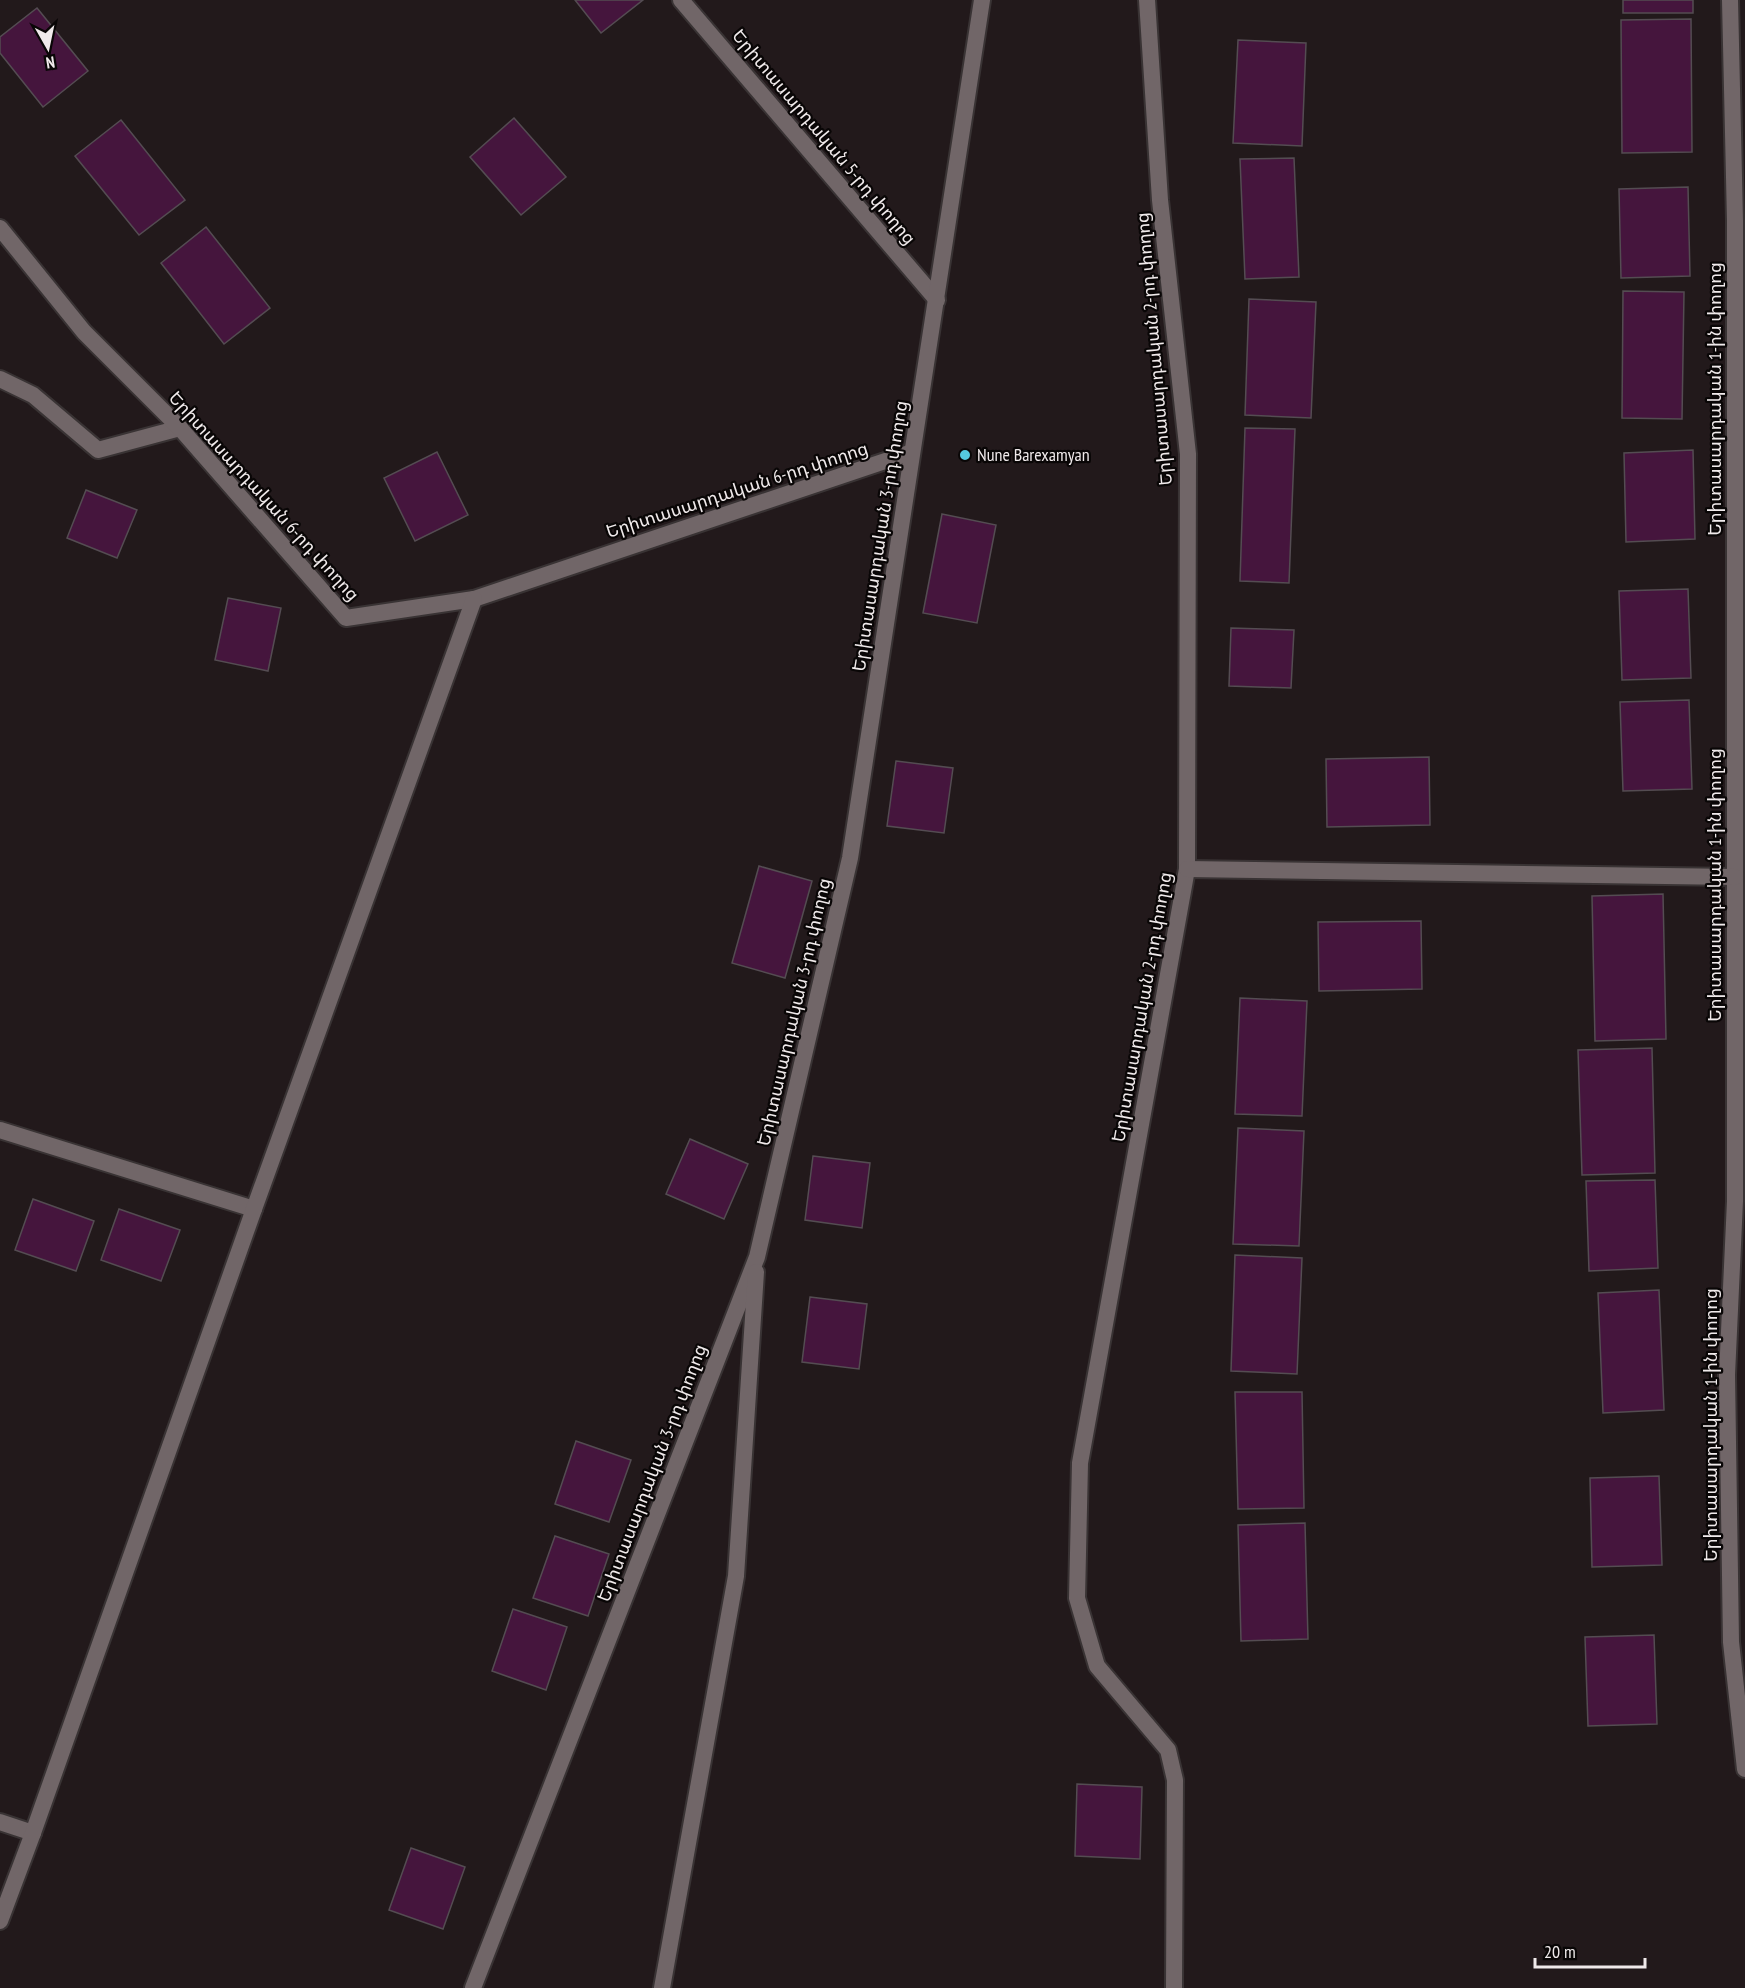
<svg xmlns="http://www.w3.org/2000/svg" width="1745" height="1988" viewBox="0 0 1745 1988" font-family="'PT Sans Narrow','Noto Sans Armenian',sans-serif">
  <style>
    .building { fill: #45153d; stroke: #544c52; stroke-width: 1.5 }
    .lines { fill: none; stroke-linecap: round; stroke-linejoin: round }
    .service-casing { stroke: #393334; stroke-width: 20 }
    .minor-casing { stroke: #393334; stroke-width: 20 }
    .service { stroke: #716668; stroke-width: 16 }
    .minor { stroke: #716668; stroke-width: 16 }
    .poi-dot { fill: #55cadf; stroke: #090606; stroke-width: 2 }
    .labels { text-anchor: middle; stroke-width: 4.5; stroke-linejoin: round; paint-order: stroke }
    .street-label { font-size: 18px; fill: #f0eaeb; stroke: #090606 }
    .poi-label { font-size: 18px; fill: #f0eaeb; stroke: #090606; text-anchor: start }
  </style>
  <rect width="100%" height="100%" fill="#22191b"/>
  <g class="building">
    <polygon points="575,0 643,0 601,33"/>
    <rect x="1623" y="0" width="70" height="13"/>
    <polygon points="37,8 88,71 43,107 0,53 0,37"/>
    <polygon points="1691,19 1692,152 1622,153 1621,20"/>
    <polygon points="1238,40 1306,43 1302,146 1233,143"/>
    <polygon points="514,118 566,177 521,215 470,157"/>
    <polygon points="121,120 185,200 139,235 75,156"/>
    <polygon points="1294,158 1299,277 1245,279 1240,159"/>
    <polygon points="1688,187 1690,276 1621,278 1619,189"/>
    <polygon points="206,227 270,308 224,344 161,263"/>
    <polygon points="1623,291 1684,292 1682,419 1622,418"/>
    <polygon points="1249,299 1316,302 1311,418 1245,415"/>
    <polygon points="1245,428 1295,429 1289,583 1240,581"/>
    <polygon points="1693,450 1695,539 1626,542 1624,453"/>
    <polygon points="437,452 468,515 415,541 384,478"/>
    <polygon points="86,490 137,510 117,558 67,538"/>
    <polygon points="942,514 996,525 977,623 923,613"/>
    <polygon points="1688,589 1691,678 1622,680 1619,591"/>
    <polygon points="228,598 281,608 268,671 215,660"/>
    <polygon points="1231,628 1294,630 1291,688 1229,686"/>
    <polygon points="1689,700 1692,789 1623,791 1620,702"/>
    <polygon points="1429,757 1430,825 1327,827 1326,759"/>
    <polygon points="896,761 953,768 944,833 887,826"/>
    <polygon points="759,866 812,881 785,978 732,963"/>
    <polygon points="1663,894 1666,1039 1595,1041 1592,896"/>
    <polygon points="1421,921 1422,989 1319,991 1318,922"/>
    <polygon points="1240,998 1307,1001 1302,1116 1235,1114"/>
    <polygon points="1652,1048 1655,1173 1582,1175 1578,1050"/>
    <polygon points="1238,1128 1304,1131 1299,1246 1233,1244"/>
    <polygon points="690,1139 748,1164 724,1219 666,1194"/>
    <polygon points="813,1156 870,1163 862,1228 805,1220"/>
    <polygon points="1655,1180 1658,1268 1589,1271 1586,1181"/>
    <polygon points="33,1199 94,1221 76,1271 15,1250"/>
    <polygon points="119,1209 180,1230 161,1281 101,1260"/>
    <polygon points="1235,1255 1302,1258 1297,1374 1231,1371"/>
    <polygon points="1659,1290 1664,1410 1603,1413 1598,1293"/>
    <polygon points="810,1297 867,1304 859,1369 802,1362"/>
    <polygon points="1235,1392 1302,1392 1304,1508 1238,1509"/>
    <polygon points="576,1441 631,1460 609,1522 555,1504"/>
    <polygon points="1659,1476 1662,1565 1592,1567 1590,1478"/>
    <polygon points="1305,1523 1308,1639 1241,1641 1238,1525"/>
    <polygon points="555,1536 609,1554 588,1616 533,1598"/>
    <polygon points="513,1609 567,1627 546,1690 492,1671"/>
    <polygon points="1654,1635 1657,1724 1588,1726 1585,1637"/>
    <polygon points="1077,1784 1142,1787 1140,1859 1075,1856"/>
    <polygon points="411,1848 465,1867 443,1929 389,1910"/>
  </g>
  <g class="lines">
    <g class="service-casing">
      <g id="service">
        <polyline points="0,379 33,395 98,450 180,428"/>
        <polyline points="0,1130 254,1209"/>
        <polyline points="0,1822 33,1833"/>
      </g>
    </g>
    <g class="minor-casing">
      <g id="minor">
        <polyline points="681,0 937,300"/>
        <polyline points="1147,0 1160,200 1188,454 1187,869 1080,1463 1077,1598 1097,1666 1168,1750 1175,1780 1174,1988"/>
        <polyline points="1730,0 1735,221 1735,1201 1727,1375 1731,1642 1745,1769"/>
        <polyline points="0,228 84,332 180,428 346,618 474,599 912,452"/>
        <polyline points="1187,869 1735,877"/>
        <polyline points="0,1921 33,1833 254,1209 474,599"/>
        <polyline points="473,1988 757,1257 850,858 982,0"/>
        <polyline points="662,1988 736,1576 756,1272"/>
      </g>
    </g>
    <use href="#service" class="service"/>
    <use href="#minor" class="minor"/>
  </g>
  <circle class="poi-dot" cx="965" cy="455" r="6"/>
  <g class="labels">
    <g class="street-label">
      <text transform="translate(824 137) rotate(50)" y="6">Երիտասարդական 5-րդ փողոց</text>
      <text transform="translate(1154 349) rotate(-95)" y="6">Երիտասարդական 2-րդ փողոց</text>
      <text transform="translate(1715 399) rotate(-90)" y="6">Երիտասարդական 1-ին փողոց</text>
      <text transform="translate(737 490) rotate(-18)" y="6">Երիտասարդական 6-րդ փողոց</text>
      <text transform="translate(264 496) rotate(48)" y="6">Երիտասարդական 6-րդ փողոց</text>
      <text transform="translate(880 536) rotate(-81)" y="6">Երիտասարդական 3-րդ փողոց</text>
      <text transform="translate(1715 885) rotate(-90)" y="6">Երիտասարդական 1-ին փողոց</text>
      <text transform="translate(1142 1007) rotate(-80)" y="6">Երիտասարդական 2-րդ փողոց</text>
      <text transform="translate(794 1012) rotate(-77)" y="6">Երիտասարդական 3-րդ փողոց</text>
      <text transform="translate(1711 1425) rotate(-90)" y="6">Երիտասարդական 1-ին փողոց</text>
      <text transform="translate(652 1473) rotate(-69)" y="6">Երիտասարդական 3-րդ փողոց</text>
    </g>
    <g class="poi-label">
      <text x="977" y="461">Nune Barexamyan</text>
    </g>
  </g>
  <g transform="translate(48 48) rotate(171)" stroke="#090606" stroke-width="4.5" paint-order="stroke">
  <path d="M0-4.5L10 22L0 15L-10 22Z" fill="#f0eaeb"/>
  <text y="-9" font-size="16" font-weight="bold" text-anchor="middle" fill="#f0eaeb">N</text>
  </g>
  <path d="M1535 1958v9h110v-9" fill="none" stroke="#f0eaeb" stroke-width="3"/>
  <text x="1544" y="1958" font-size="18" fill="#f0eaeb" stroke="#090606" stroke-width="4.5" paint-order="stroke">20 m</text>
</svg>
